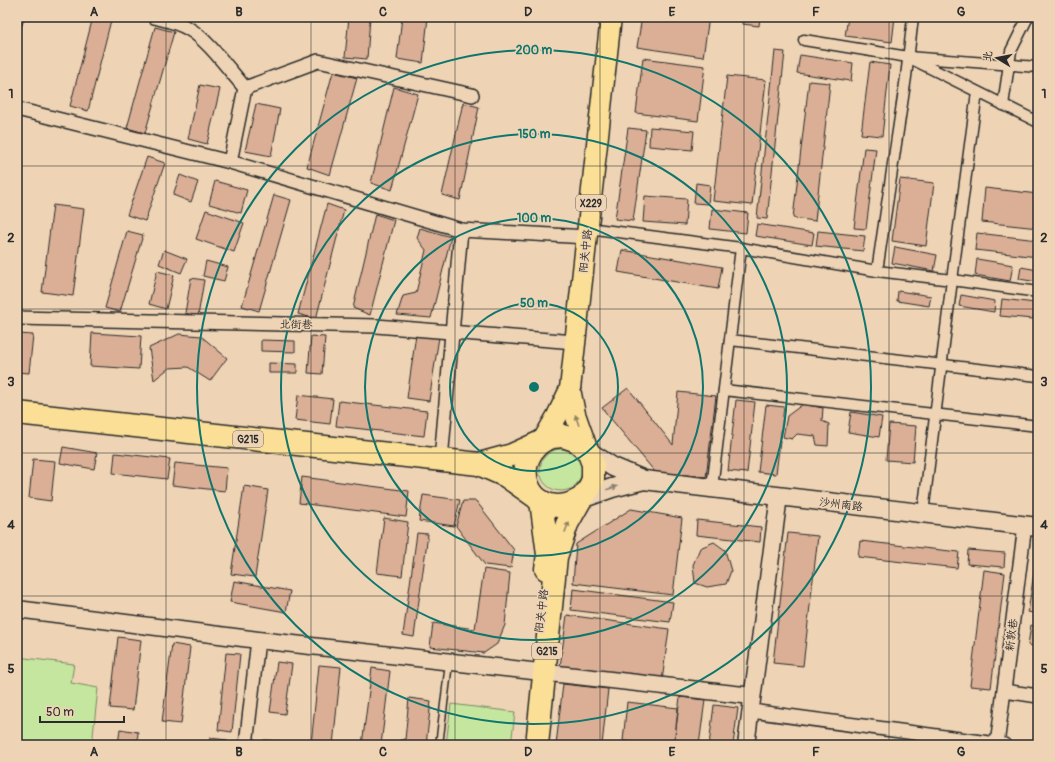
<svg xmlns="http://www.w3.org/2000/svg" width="1055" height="762" viewBox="0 0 1055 762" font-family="Pangolin,'LXGW WenKai TC',sans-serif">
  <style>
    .green { fill: #c5e69e; stroke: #788864 }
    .building { fill: #dbaf95; stroke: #2b2b2b }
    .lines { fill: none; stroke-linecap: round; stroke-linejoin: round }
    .service-casing { stroke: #2b2b2b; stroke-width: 9 }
    .pedestrian-casing { stroke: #2b2b2b; stroke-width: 13 }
    .minor-casing { stroke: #2b2b2b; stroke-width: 16 }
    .tertiary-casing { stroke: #2b2b2b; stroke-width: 19 }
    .secondary-casing { stroke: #2b2b2b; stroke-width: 21 }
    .primary-casing { stroke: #2b2b2b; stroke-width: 23 }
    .trunk-casing { stroke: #2b2b2b; stroke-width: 25 }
    .service { stroke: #eed4b5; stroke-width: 6 }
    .pedestrian { stroke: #eed4b5; stroke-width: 10 }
    .minor { stroke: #eed4b5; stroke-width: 13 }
    .tertiary { stroke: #eed4b5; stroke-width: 16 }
    .secondary { stroke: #eed4b5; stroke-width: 18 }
    .primary { stroke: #fbdf96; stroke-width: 20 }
    .trunk { stroke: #fbdf96; stroke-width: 22 }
    .oneway { fill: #938560 }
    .oneway2 { fill: #8c8070 }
    .grid { fill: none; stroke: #2b2b2b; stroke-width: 1; stroke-opacity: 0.55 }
    .ring { fill: none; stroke: #0f766e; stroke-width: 2 }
    .labels { text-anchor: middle; stroke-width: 3.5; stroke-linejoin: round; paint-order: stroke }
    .shield { fill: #eed4b5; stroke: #665e54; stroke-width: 1 }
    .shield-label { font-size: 10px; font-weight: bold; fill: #2b2b2b }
    .street-label { font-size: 11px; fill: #2b2b2b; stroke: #eed4b5 }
    .centre { fill: #0f766e; stroke: #eed4b5; stroke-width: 2 }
    .ring-label { font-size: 12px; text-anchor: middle; font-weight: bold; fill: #0f766e; stroke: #eed4b5; stroke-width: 3.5; stroke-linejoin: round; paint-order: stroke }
    .neatline { fill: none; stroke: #2b2b2b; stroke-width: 1.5 }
    .grid-label { font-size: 13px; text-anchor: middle; font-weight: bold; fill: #2b2b2b }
  </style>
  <rect width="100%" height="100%" fill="#eed4b5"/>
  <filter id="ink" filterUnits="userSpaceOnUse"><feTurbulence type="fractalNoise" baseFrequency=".025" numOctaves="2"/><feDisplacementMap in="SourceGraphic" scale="8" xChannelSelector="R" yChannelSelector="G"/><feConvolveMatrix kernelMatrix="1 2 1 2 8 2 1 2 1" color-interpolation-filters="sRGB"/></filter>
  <g filter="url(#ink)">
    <g class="green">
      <circle cx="561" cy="470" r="21"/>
      <polygon points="17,657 74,664 71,683 98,688 92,745 17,745"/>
      <polygon points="451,704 515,712 511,745 446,745"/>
    </g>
    <g class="building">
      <polygon points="17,17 25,17 17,38"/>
      <polygon points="93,17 111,20 88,111 70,106"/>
      <polygon points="349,17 370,17 367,59 345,57"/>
      <polygon points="402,17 428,17 423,63 397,59"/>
      <polygon points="642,17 709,17 703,57 637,47"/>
      <polygon points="742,17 760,17 759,26 742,24"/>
      <polygon points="848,17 895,17 892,42 845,36"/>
      <polygon points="155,27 174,32 145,133 127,128"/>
      <polygon points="775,51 785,52 767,219 757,218"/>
      <polygon points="800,55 853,63 851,81 797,73"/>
      <polygon points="643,58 705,66 698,121 636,113"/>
      <polygon points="870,62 890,65 882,136 861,134"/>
      <polygon points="333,72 357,78 330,175 307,167"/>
      <polygon points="727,76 766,80 752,205 713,201"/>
      <polygon points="809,81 830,83 815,221 793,218"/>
      <polygon points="200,85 220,89 207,144 188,139"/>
      <polygon points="394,87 418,94 392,190 371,183"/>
      <polygon points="463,103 479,107 460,200 442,195"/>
      <polygon points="256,104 280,109 271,156 245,151"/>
      <polygon points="650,127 694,131 692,150 649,146"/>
      <polygon points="628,128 646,130 633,221 615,219"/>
      <polygon points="864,148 876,149 866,229 854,228"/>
      <polygon points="147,157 165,163 145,221 127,215"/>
      <polygon points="180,175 198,182 191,202 173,195"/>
      <polygon points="900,179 934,183 926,246 892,241"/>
      <polygon points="215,181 247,190 241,213 209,204"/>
      <polygon points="696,183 710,185 708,204 694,203"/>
      <polygon points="985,188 1038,194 1038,228 982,222"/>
      <polygon points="274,195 291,200 259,311 242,306"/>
      <polygon points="645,196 687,199 685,225 643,222"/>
      <polygon points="327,204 344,210 316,319 298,314"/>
      <polygon points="53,205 84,209 73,296 42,292"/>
      <polygon points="712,209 748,213 746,233 710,229"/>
      <polygon points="206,210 244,223 234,252 196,239"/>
      <polygon points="375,214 394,220 370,315 353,308"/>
      <polygon points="757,224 814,233 812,245 755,236"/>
      <polygon points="420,228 451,237 431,318 397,315 403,296 416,293 426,250 417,238"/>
      <polygon points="127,231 143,235 120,312 105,308"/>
      <polygon points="818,231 865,236 863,251 816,246"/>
      <polygon points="977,233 1038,240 1038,257 975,250"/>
      <polygon points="895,247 937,255 934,271 892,263"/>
      <polygon points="164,250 187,259 181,273 159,264"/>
      <polygon points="622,250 722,267 718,289 618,272"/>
      <polygon points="977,259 1013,265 1010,281 975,275"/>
      <polygon points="206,261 228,267 224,281 203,276"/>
      <polygon points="1021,267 1038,270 1038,282 1019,279"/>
      <polygon points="157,271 174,275 166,309 149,304"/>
      <polygon points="191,278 204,280 198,316 185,313"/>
      <polygon points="898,291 931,296 929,306 897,301"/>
      <polygon points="961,295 995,301 994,312 959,306"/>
      <polygon points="1002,299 1035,303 1033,319 1000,316"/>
      <polygon points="92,333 141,336 139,369 90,366"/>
      <polygon points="19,334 33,335 29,373 17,372"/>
      <polygon points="179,334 201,336 227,358 210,381 188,367 169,368 154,380 149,348"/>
      <polygon points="416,334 439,337 429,401 407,398"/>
      <polygon points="311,336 325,337 322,374 308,373"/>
      <polygon points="261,340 295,341 295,352 261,351"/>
      <polygon points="269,363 297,364 297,373 269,373"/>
      <polygon points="628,388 673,445 678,392 716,396 706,477 655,472 602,408"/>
      <polygon points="298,395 333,399 330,424 295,420"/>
      <polygon points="736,400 755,402 747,473 728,471"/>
      <polygon points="339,401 427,411 424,436 336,426"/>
      <polygon points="803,404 823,408 822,421 829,424 828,446 817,445 815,436 797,434 792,439 783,437 787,416"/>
      <polygon points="766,405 784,407 776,474 758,472"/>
      <polygon points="851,412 882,417 879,437 848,432"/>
      <polygon points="889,424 916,426 913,462 886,460"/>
      <polygon points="63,447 97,453 94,469 60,463"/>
      <polygon points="115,453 170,459 167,479 113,473"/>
      <polygon points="33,459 55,461 51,501 29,498"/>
      <polygon points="175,463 227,468 225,491 172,485"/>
      <polygon points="302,477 409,491 406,517 299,503"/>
      <polygon points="244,486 268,490 255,577 231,574"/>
      <polygon points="423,495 460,500 454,526 419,521"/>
      <polygon points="463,501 476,501 514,550 511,568 485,565 456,526"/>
      <polygon points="631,509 682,518 673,595 573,583 576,544"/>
      <polygon points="384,518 408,522 402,576 377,573"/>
      <polygon points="697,520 761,527 760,542 696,535"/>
      <polygon points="417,533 428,534 414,637 403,635"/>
      <polygon points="788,533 818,536 803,666 773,663"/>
      <polygon points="860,541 959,552 957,568 858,557"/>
      <polygon points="714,542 725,550 731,571 726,584 707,587 695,583 693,565 700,548"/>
      <polygon points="968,550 1005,553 1004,567 967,564"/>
      <polygon points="1036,559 1038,559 1038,614 1028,612"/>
      <polygon points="484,569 510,573 505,625 497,644 484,653 430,647 433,623 475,629"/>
      <polygon points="984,570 1005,573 991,688 970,686"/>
      <polygon points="234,581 290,591 286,612 230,602"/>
      <polygon points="573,589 673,602 670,622 571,610"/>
      <polygon points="567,615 669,629 662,681 560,667"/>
      <polygon points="1031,625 1038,627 1038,647 1028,645"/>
      <polygon points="118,637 141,640 133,710 110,708"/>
      <polygon points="172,644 190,647 181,724 162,722"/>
      <polygon points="226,653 240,654 232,732 218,730"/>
      <polygon points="277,662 292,664 285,714 270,712"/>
      <polygon points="319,665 341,667 333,745 311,745"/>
      <polygon points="372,668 390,671 381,745 362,745"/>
      <polygon points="563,684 608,689 602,745 556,745"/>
      <polygon points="680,697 705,700 699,745 674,745"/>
      <polygon points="409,698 431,701 426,745 400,745 401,740 405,740"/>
      <polygon points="627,702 678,708 674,745 623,741"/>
      <polygon points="714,705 738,708 733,745 709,745"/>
      <polygon points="120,729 138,732 137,745 118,745"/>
      <polygon points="210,738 227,740 226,745 209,745"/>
      <polygon points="264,740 281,741 280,745 264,745"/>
    </g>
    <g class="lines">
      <g class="service-casing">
        <polyline id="service" points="439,745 449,663"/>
      </g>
      <g class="pedestrian-casing">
        <g id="pedestrian">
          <polyline points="804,40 908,57 1038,67"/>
          <polyline points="912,59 1038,122"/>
          <polyline points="1003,105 1011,51 1028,17"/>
          <polyline points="588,228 741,248 877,271 952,280 977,92"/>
          <polyline points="877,271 906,77 913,17"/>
          <polyline points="730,340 1038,376"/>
          <polyline points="724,390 1038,426"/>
          <polyline points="712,488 741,248"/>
          <polyline points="923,513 952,280 1038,292"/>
        </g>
      </g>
      <g class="minor-casing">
        <g id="minor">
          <path d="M154,17c12,3 24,5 35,12 18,10 41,42 56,59l73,-27 154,34"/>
          <polyline points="17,109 230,162 461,230 587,237"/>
          <polyline points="230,162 245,88"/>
          <polyline points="17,318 376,326 575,342"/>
          <polyline points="441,460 461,230"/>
          <polyline points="1004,691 1038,696"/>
          <polyline points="751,711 1004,745"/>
          <polyline points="246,745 258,640"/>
          <polyline points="997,745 1025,525"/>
        </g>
      </g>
      <g class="tertiary-casing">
        <g id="tertiary">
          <polyline points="17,609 258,640 752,696"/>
          <polyline points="746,745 779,496"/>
        </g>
      </g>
      <g class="secondary-casing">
        <g id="secondary">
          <polyline points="588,451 613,467 644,480 1038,527"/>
          <polyline points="581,499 612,488 644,480"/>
        </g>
      </g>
      <g class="primary-casing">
        <g id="primary">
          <polyline points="543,440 557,416 570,389"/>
          <polyline points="588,451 575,414 570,389 611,17"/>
        </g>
      </g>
      <g class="trunk-casing">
        <g id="trunk">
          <polyline points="17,413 479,464 506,476 533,495"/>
          <path d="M541,442c-30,23 -13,71 25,63 5,-1 10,-4 15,-6"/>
          <polyline points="479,464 512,455 552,437 563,436 577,441 588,451 593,464 593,479 589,489 581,499 567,524 556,557 537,745"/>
          <polyline points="541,501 548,554 546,569"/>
        </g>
      </g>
      <use href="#service" class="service"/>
      <use href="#pedestrian" class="pedestrian"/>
      <use href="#minor" class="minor"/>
      <use href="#tertiary" class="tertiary"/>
      <use href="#secondary" class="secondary"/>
      <use href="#primary" class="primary"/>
      <use href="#trunk" class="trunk"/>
    </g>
    <defs><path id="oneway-solid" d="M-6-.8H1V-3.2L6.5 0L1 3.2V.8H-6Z"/></defs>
    <g class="oneway">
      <use href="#oneway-solid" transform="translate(577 420) rotate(-109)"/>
      <use href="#oneway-solid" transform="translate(567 527) rotate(-69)"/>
    </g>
    <use class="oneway2" href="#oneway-solid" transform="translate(612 488) rotate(-17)"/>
  </g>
  <path class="grid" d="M166,17v728M311,17v728M455,17v728M600,17v728M744,17v728M889,17v728M17,166h1021M17,309h1021M17,453h1021M17,596h1021"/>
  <g class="ring">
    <circle cx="534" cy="387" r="84"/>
    <circle cx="534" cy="387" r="169"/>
    <circle cx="534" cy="387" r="253"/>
    <circle cx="534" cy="387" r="337"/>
  </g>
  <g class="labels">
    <g class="shield">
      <rect x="576" y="195" width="30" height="16" rx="3"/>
      <rect x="233" y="431" width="30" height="16" rx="3"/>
      <rect x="532" y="643" width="30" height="16" rx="3"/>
    </g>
    <g class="shield-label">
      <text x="591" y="207">X229</text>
      <text x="248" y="443">G215</text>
      <text x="547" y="655">G215</text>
    </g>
    <g class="street-label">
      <text transform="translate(585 251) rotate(-84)" y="4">阳关中路</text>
      <text transform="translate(296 324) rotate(1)" y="4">北街巷</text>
      <text transform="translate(841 504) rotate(7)" y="4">沙州南路</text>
      <text transform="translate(541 611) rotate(-83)" y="4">阳关中路</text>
      <text transform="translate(1011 635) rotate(-83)" y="4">新敦巷</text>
    </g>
  </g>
  <circle cx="534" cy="387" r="6" class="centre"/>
  <g class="ring-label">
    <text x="534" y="54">200 m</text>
    <text x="534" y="138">150 m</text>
    <text x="534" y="222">100 m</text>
    <text x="534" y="307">50 m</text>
  </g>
  <rect width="1055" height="762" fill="none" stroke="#eed4b5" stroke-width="44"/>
  <g transform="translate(997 58) rotate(280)" stroke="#eed4b5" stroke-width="3" paint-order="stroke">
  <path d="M0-3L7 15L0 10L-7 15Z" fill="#2b2b2b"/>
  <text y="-6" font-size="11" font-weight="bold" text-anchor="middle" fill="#2b2b2b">北</text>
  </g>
  <path d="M40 716v6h84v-6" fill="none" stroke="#2b2b2b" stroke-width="2"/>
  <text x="46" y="716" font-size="12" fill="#2b2b2b" stroke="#eed4b5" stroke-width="3" paint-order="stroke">50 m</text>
  <rect x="22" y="22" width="1011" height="718" class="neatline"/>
  <g class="grid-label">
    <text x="94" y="16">A</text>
    <text x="239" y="16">B</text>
    <text x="383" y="16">C</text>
    <text x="528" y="16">D</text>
    <text x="672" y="16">E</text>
    <text x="816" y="16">F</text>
    <text x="961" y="16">G</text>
    <text x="11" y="98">1</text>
    <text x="1044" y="98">1</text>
    <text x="11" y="242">2</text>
    <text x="1044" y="242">2</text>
    <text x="11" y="386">3</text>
    <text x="1044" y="386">3</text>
    <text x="11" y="529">4</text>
    <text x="1044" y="529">4</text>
    <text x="11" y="673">5</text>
    <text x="1044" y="673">5</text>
    <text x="94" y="756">A</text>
    <text x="239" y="756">B</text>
    <text x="383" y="756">C</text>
    <text x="528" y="756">D</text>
    <text x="672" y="756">E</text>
    <text x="816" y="756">F</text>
    <text x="961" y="756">G</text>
  </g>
</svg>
